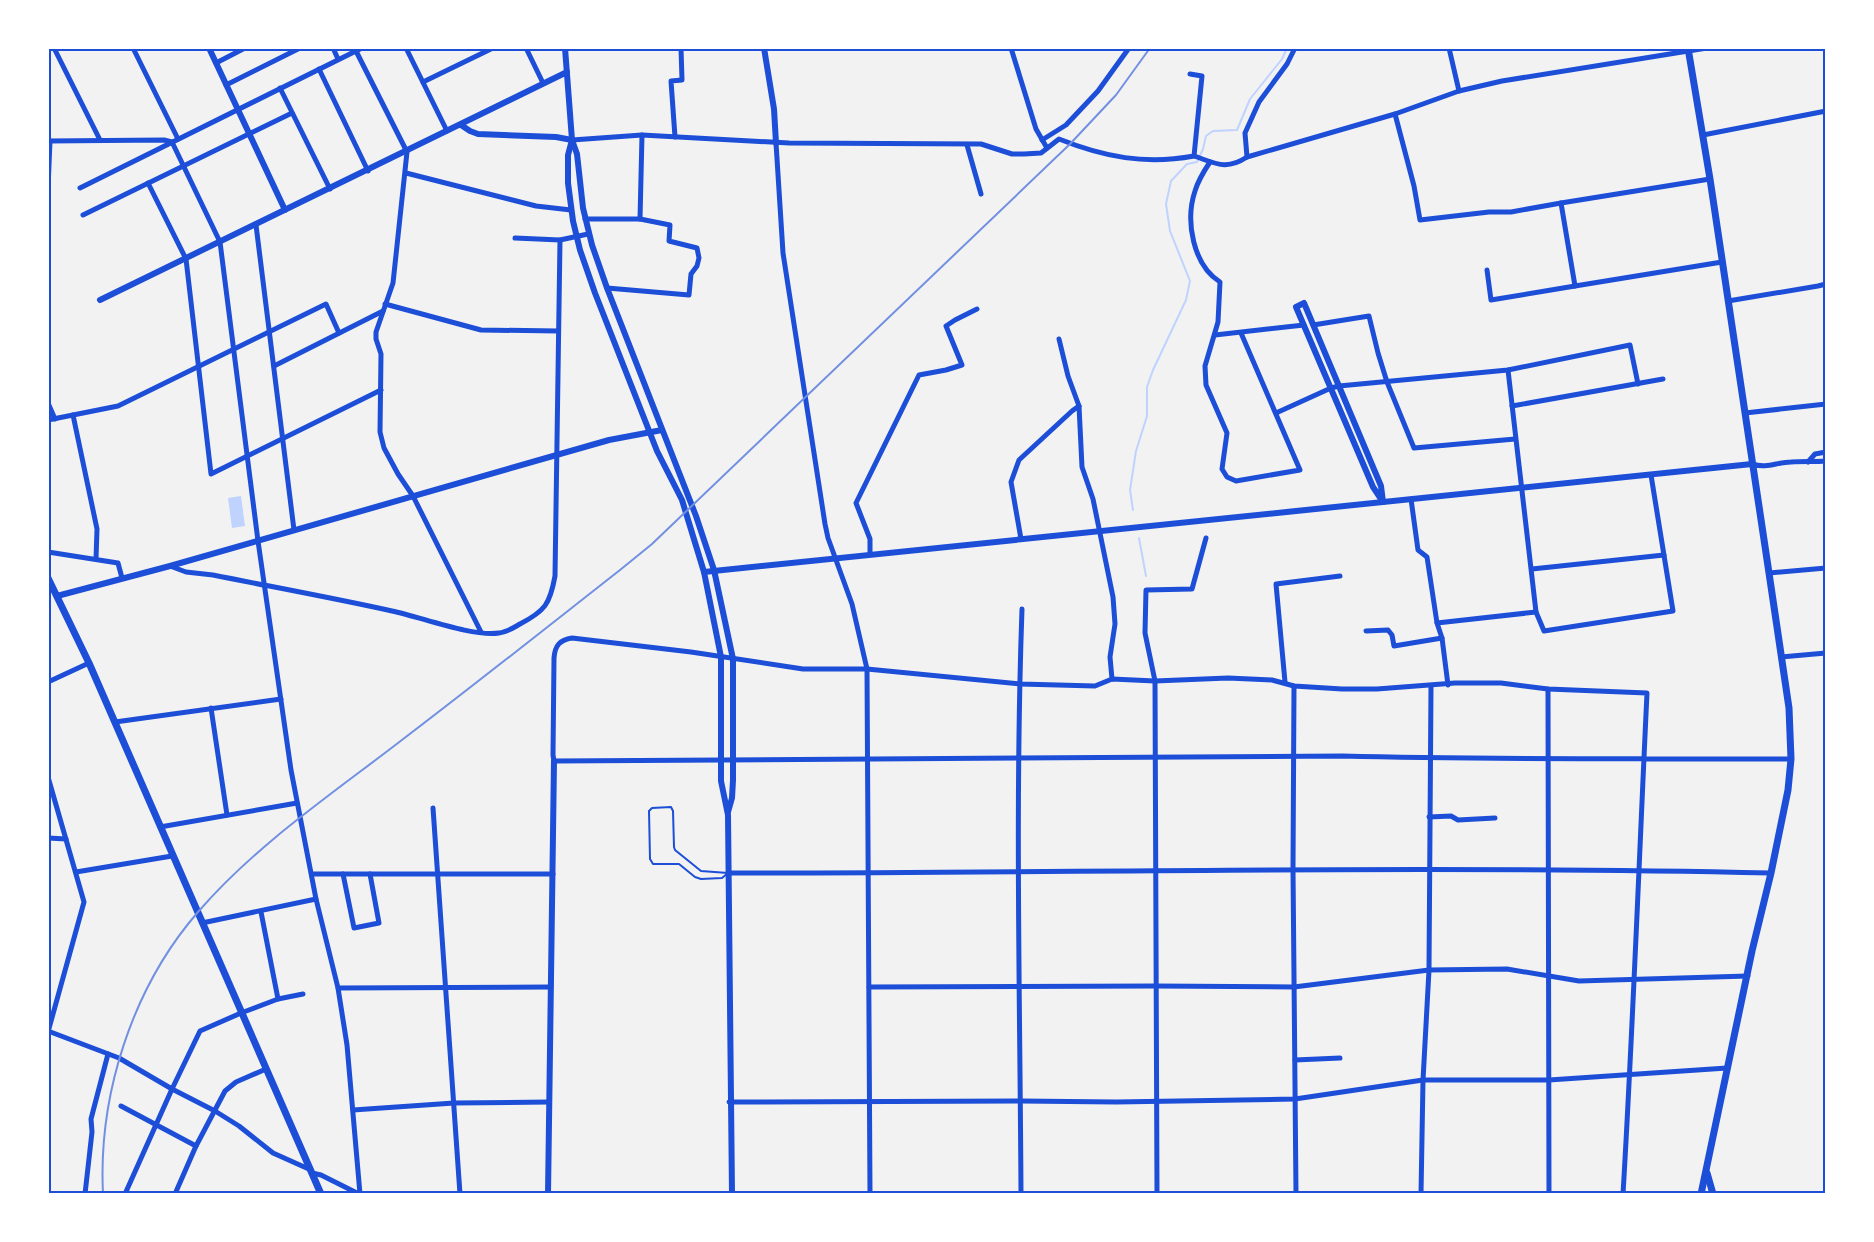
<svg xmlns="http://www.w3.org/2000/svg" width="1874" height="1242" viewBox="0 0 1874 1242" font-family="Raleway,sans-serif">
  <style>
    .water { fill: #bfd3fe }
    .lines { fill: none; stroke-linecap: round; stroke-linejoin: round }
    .stream { stroke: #bfd3fe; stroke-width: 2 }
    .service { stroke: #1d4ed8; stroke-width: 2 }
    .minor { stroke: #1d4ed8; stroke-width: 5 }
    .tertiary { stroke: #1d4ed8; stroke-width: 6 }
    .secondary { stroke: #1d4ed8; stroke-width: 7 }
    .rail { stroke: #7290e2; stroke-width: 2 }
    .neatline { fill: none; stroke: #1d4ed8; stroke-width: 2 }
  </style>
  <rect width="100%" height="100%" fill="#f2f2f2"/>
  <polygon class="water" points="241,496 245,526 232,528 228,498"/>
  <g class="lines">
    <g class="stream">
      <polyline points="1133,510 1130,490 1136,451 1147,416 1147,387 1153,370 1186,300 1190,281 1170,231 1166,204 1171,181 1187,164 1197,162 1203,149 1206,136 1210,133 1213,131 1237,130 1250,99 1282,59 1287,48"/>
      <polyline points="1139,538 1146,576"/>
    </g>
    <polygon class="service" points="671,807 673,811 674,847 675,850 701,871 728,873 722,878 701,879 695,877 679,864 653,864 650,859 649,811 652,808"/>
    <g class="minor">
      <polyline points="54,48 100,140"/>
      <polyline points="133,48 178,139"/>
      <polyline points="333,48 338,59"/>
      <polyline points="406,48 447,131"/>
      <polyline points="526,48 543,83"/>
      <polyline points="1011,48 1036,129 1047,148"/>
      <polyline points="1449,48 1459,91"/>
      <polyline points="356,51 407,152 393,283 376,332 376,339 381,354 380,432 384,448 398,474 413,496 481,632"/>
      <polyline points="216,63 245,48"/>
      <polyline points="319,69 368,171"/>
      <polyline points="423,82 493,48"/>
      <polyline points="226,85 300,48"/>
      <polyline points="280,88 330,189"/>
      <polyline points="1395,114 1414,186 1420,220 1489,212 1511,212 1561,203 1575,286 1491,300 1487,270"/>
      <polyline points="1703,135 1826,111"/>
      <polyline points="675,137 671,81 682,80 681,48"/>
      <path d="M572,140l70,-5 147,8 192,1 31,10h12l17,-1 18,-14c45,18 86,26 135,17l8,-80 -12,-2"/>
      <polyline points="1042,140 1066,125 1098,91 1129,48"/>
      <polyline points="48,141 164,140 172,142 220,242 258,541 291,770 316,899 338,988 347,1045 360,1194"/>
      <polyline points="776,143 783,253 825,524 828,538 852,604 867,669 870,1194"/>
      <polyline points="967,145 981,194"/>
      <path d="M1194,156c21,7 32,15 53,1l-2,-24 14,-31 28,-38 8,-16"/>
      <polyline points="1247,157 1395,114 1459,91 1502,81 1707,48"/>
      <path d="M1210,162c-6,9 -12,19 -15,29 -10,30 -2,74 25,91l-2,40 -13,44 1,19 21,48 -5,36 5,8 9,4 64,-11 -59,-137"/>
      <polyline points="406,173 536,206 571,210"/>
      <polyline points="148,183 186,259 211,474 381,390"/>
      <polyline points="80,188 362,48"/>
      <polyline points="48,189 50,141"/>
      <polyline points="1561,203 1710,179"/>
      <polyline points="83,215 292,113"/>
      <polyline points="585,219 640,219 670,225 669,241 697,248 699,258 697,266 691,274 689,295 607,288"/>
      <polyline points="640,219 642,135"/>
      <polyline points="256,225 294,530"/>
      <polyline points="515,238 560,240 588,234"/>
      <polyline points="1575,286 1722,262"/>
      <polyline points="1728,301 1818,286 1826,284"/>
      <polyline points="385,304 481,330 558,331"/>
      <polyline points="1313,325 1369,316 1378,353 1387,382 1414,448 1515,439"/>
      <polyline points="1215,335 1304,325"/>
      <polyline points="1059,339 1068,376 1079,406 1082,467 1093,499 1113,597 1115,624 1110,657 1112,679"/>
      <polyline points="274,366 383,311"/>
      <polyline points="1508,370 1536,612 1544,631 1673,611 1651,475"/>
      <polyline points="48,403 55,419"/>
      <polyline points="1512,406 1663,379"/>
      <polyline points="1276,413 1331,388 1339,386 1508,370 1630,345 1638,384"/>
      <polyline points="1745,413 1826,404"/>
      <polyline points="73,415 97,529 96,559"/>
      <polyline points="48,420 118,406 326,304 339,333"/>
      <polyline points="1808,462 1815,454 1826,452"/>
      <path d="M1752,464c16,5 24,-2 39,-2 12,-1 23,0 35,-1"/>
      <polyline points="1411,499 1418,550 1427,557 1437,623"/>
      <polyline points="1021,539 1011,482 1019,460 1072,411 1079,406"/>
      <polyline points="48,552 118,563 122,578"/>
      <polyline points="870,554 870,539 856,503 919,375 946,370 962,365 946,326 955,320 977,309"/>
      <path d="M170,566l16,6 27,3c60,12 120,23 179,36 29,6 80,26 107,22 8,-1 14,-5 21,-9 25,-13 30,-20 35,-48l5,-336"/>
      <polyline points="1532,569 1664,555"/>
      <polyline points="1769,573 1826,568"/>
      <polyline points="1366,631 1388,630 1392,635 1394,646 1442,638"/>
      <polyline points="1781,657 1826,653"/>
      <polyline points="48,682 89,663"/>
      <polyline points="1285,682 1276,584 1340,576"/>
      <polyline points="1448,685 1442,638 1437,623 1536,612"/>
      <polyline points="1294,686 1293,869 1296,1194"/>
      <polyline points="1548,689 1549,1194"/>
      <polyline points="211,708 227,815"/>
      <polyline points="115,722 281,699"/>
      <polyline points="48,777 84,902 48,1032"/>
      <polyline points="433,808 460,1194"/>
      <polyline points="1429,817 1451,816 1458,820 1495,818"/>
      <polyline points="160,827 297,803"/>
      <polyline points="48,838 66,839"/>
      <polyline points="76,872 172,856"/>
      <path d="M728,873c347,0 695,-8 1043,0"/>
      <polyline points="312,874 553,874"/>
      <polyline points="343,874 354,928 379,923 370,874"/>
      <polyline points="261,912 278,999"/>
      <polyline points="202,923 316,899"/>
      <polyline points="869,987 1155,986 1294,987 1429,970 1507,969 1579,981 1748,976"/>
      <polyline points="338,988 551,987"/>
      <polyline points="48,1031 119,1058 172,1089 215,1111 239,1126 273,1153 311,1170"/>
      <polyline points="1295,1060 1340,1058"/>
      <polyline points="729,1102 1021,1101 1116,1102 1295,1099 1423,1080 1549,1080 1727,1068"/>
      <polyline points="121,1106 196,1146"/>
      <polyline points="353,1110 454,1103 549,1102"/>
      <polyline points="312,1173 321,1175 359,1194"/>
      <polyline points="85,1194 92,1132 91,1119 108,1054"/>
      <polyline points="125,1194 172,1089 200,1031 241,1013 278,999 303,994"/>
      <polyline points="175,1194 196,1146 225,1091 236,1082 266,1069"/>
      <path d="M1021,1194c-1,-195 -6,-390 1,-585"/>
      <polyline points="1157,1194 1155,681 1145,633 1146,590 1192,589 1206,538"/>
      <polyline points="1421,1194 1423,1080 1429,970 1431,686"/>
      <path d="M1623,1194c10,-167 16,-334 24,-501l-99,-4 -47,-6h-46l-78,6h-35l-48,-3 -22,-6 -44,-2 -73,3 -43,-2 -17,7 -75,-2 -153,-15h-64l-112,-17 -119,-14c-12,2 -17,7 -18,20l-1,97 1,6 789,-5c149,4 299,2 448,3"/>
    </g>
    <g class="tertiary">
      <polyline points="209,48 285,210"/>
      <polyline points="565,48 572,140 577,154 583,208 592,245 607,288 696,516 714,570 733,659 733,780 732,798 728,812"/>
      <polyline points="764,48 774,109 776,143"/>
      <polyline points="461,125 470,131 478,134 556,137 572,140"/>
      <polyline points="572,140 568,155 568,183 573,221 580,250 595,293 657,451 682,500 704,572 721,657 721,781 728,815 732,1194"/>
      <polyline points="100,300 567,72"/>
      <polygon points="1304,303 1381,486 1383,502 1373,487 1296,307"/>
      <polyline points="704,572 1752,464"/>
      <polyline points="57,596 170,566 609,440 662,430"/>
      <polyline points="548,1194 554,761"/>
    </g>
    <g class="secondary">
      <polyline points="1688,48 1710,179 1769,573 1789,708 1791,759 1788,790 1771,873 1752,951 1701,1194"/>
      <polyline points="48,578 89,663 321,1194"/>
      <polyline points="1707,1173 1713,1194"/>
    </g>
    <path class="rail" d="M103,1194c-5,-99 29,-206 95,-282 57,-66 131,-116 200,-169 75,-57 148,-115 222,-173l32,-26 418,-400 46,-49 34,-47"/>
  </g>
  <rect width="1874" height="1242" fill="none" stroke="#ffffff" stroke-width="99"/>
  <rect x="50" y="50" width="1774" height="1142" class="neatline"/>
</svg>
